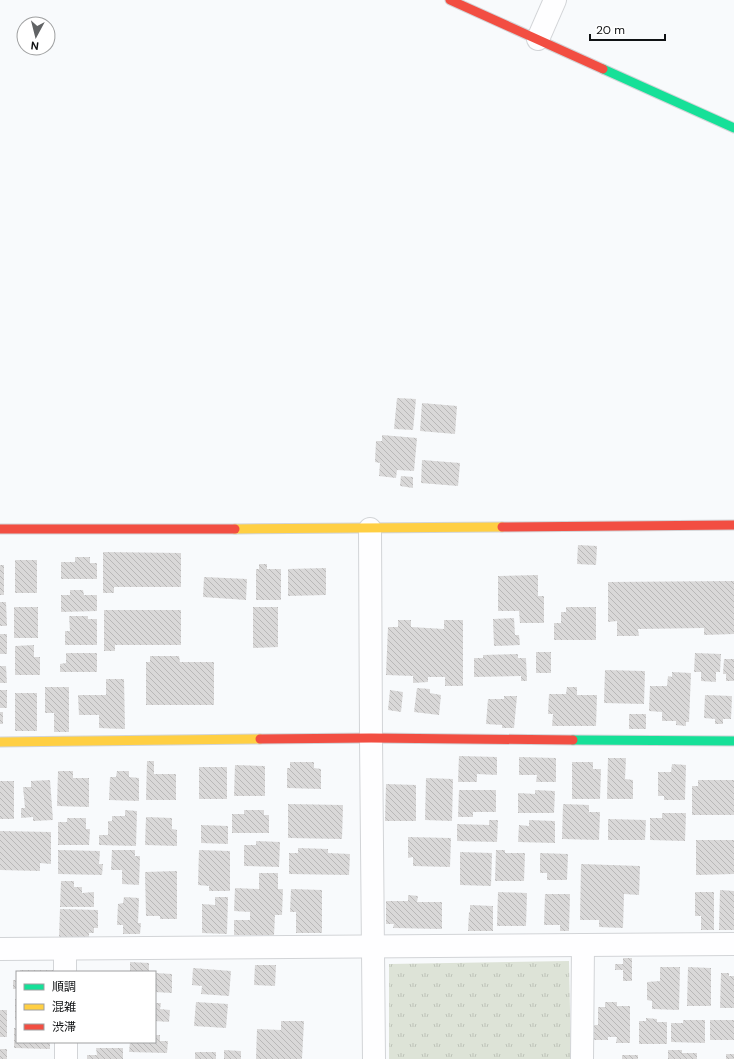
<svg xmlns="http://www.w3.org/2000/svg" width="734" height="1059" viewBox="0 0 734 1059" font-family="'DM Sans','Noto Sans JP',sans-serif">
  <style>
    .grass { fill: url(#grass-tufts) }
    .building { fill: url(#building-back-hatch) }
    .lines { fill: none; stroke-linecap: round; stroke-linejoin: round }
    .street-casing { stroke: #d2d4d7; stroke-width: 24 }
    .fast-casing { stroke: #d2d4d7; stroke-width: 11 }
    .slow-casing { stroke: #d2d4d7; stroke-width: 11 }
    .jam-casing { stroke: #d2d4d7; stroke-width: 11 }
    .street { stroke: #fefeff; stroke-width: 22 }
    .fast { stroke: #16e098; stroke-width: 9 }
    .slow { stroke: #ffcf43; stroke-width: 9 }
    .jam { stroke: #f24e42; stroke-width: 9 }
  </style>
  <defs>
    <pattern id="grass-tufts" width="24" height="20" patternUnits="userSpaceOnUse"><rect width="24" height="20" fill="#dde3d7"/><path d="M3 7l-1-3M5 7V3M7 7l1-3M15 17l-1-3M17 17v-4M19 17l1-3" fill="none" stroke="#bdc2b8"/></pattern>
    <pattern id="building-back-hatch" width="6" height="6" patternUnits="userSpaceOnUse"><rect width="6" height="6" fill="#d9d8d8"/><path d="M-1 5l2 2M0 0l6 6M5-1l2 2" fill="none" stroke="#b9b8b8"/></pattern>
  </defs>
  <rect width="100%" height="100%" fill="#f8fafc"/>
  <polygon class="grass" points="569,961 571,1059 389,1059 389,964"/>
  <g class="building">
    <polygon points="397,398 416,399 413,430 394,429"/>
    <polygon points="422,403 457,406 455,434 420,431"/>
    <polygon points="382,435 417,438 414,471 397,470 396,478 379,476 380,463 375,462 376,441 382,441"/>
    <polygon points="422,460 460,463 458,486 421,483"/>
    <polygon points="401,476 413,477 413,488 400,486"/>
    <polygon points="578,545 597,546 596,565 577,564"/>
    <polygon points="103,552 181,553 181,587 114,587 114,593 103,593"/>
    <polygon points="75,557 90,557 90,563 97,563 97,579 61,579 61,562 75,562"/>
    <rect x="15" y="560" width="22" height="33"/>
    <polygon points="259,564 267,564 267,569 281,569 281,600 256,600 256,569 259,569"/>
    <rect x="0" y="565" width="4" height="30"/>
    <polygon points="326,568 326,595 288,596 288,569"/>
    <polygon points="538,575 538,596 544,596 544,623 520,623 519,611 498,611 498,576"/>
    <polygon points="204,577 247,579 246,600 203,597"/>
    <polygon points="734,581 734,634 704,635 704,628 638,629 639,636 617,636 617,621 608,622 608,582"/>
    <polygon points="70,590 83,590 84,595 97,595 97,611 61,612 61,595 70,595"/>
    <polygon points="0,602 6,602 7,626 0,626"/>
    <rect x="14" y="607" width="24" height="31"/>
    <polygon points="253,607 278,607 278,647 253,648"/>
    <polygon points="566,607 596,607 596,640 554,640 554,623 561,623 561,612 566,612"/>
    <polygon points="104,610 181,610 181,645 115,645 115,651 104,651"/>
    <polygon points="69,616 88,616 88,619 97,619 97,645 65,645 65,631 70,631"/>
    <polygon points="514,618 515,635 519,635 520,645 494,646 493,619"/>
    <polygon points="398,620 411,620 411,627 444,629 444,620 463,620 463,686 445,686 445,677 428,677 428,682 413,683 413,676 386,675 388,627 398,627"/>
    <rect x="0" y="634" width="7" height="20"/>
    <polygon points="34,645 34,657 40,657 40,675 15,675 15,646"/>
    <rect x="536" y="652" width="15" height="21"/>
    <polygon points="66,653 97,653 97,672 60,672 60,664 66,663"/>
    <polygon points="695,653 721,654 720,672 716,672 716,682 701,681 701,672 694,672"/>
    <polygon points="518,654 518,658 526,658 527,681 521,681 521,676 474,677 474,658 483,658 483,655"/>
    <polygon points="150,656 179,656 180,662 214,662 214,705 146,705 146,662 150,662"/>
    <polygon points="724,659 734,659 734,681 726,681 726,674 723,674"/>
    <polygon points="0,666 6,666 7,683 0,683"/>
    <polygon points="605,670 645,671 644,704 604,703"/>
    <polygon points="672,672 691,673 689,722 686,722 686,726 676,725 676,721 662,721 662,712 649,711 650,686 667,686 668,676 672,677"/>
    <polygon points="106,679 124,679 125,729 99,728 99,715 79,715 78,695 106,695"/>
    <polygon points="45,687 69,687 69,732 54,732 54,713 45,713"/>
    <polygon points="567,687 577,687 577,695 597,695 596,726 552,726 553,714 548,714 549,694 566,694"/>
    <polygon points="417,688 430,689 430,693 441,695 439,715 414,712"/>
    <rect x="0" y="690" width="7" height="18"/>
    <polygon points="390,690 403,692 401,712 388,710"/>
    <rect x="15" y="693" width="22" height="38"/>
    <polygon points="705,695 732,696 731,719 723,719 723,724 715,724 715,719 704,718"/>
    <polygon points="504,696 517,696 514,728 502,728 502,725 486,724 488,699 504,699"/>
    <rect x="0" y="712" width="3" height="12"/>
    <rect x="629" y="714" width="17" height="15"/>
    <polygon points="459,756 497,757 497,775 477,774 477,782 458,782"/>
    <polygon points="519,757 556,758 556,782 536,782 537,775 519,775"/>
    <polygon points="608,758 626,758 625,779 633,780 633,799 607,799"/>
    <polygon points="147,761 154,761 154,774 176,774 176,800 146,800"/>
    <polygon points="290,762 314,762 314,768 321,769 321,789 287,788 287,768 290,768"/>
    <polygon points="572,762 593,762 593,769 601,769 600,799 572,799"/>
    <polygon points="672,764 686,765 685,800 664,800 664,796 658,796 658,772 671,772"/>
    <polygon points="235,765 265,766 265,796 234,796"/>
    <rect x="199" y="767" width="28" height="32"/>
    <polygon points="58,771 73,771 73,778 89,778 89,807 57,806"/>
    <polygon points="117,771 129,771 129,777 139,778 139,801 109,800 110,777 116,777"/>
    <polygon points="426,778 453,779 452,821 425,820"/>
    <polygon points="50,780 53,820 33,821 33,817 21,818 21,808 25,808 23,787 31,787 31,781"/>
    <polygon points="698,780 734,780 734,815 692,815 692,786 698,786"/>
    <rect x="0" y="781" width="14" height="38"/>
    <polygon points="386,784 416,785 416,821 385,821"/>
    <polygon points="459,790 496,790 496,812 473,812 473,817 458,817"/>
    <polygon points="535,790 555,791 554,813 518,813 518,793 535,794"/>
    <polygon points="288,804 343,805 342,839 288,838"/>
    <polygon points="563,804 589,805 589,812 600,812 599,840 562,839"/>
    <polygon points="125,810 137,811 136,846 99,845 99,835 108,835 108,821 112,821 112,816 125,816"/>
    <polygon points="244,810 264,810 264,815 269,815 269,833 232,833 232,814 244,814"/>
    <polygon points="662,813 686,813 685,841 650,840 650,818 662,818"/>
    <polygon points="146,817 172,818 172,829 177,830 177,846 145,845"/>
    <polygon points="67,818 86,818 86,829 90,829 89,845 58,845 58,822 67,822"/>
    <polygon points="608,819 646,820 645,840 608,840"/>
    <polygon points="489,820 498,820 497,842 457,841 457,824 489,825"/>
    <polygon points="529,820 555,821 555,843 518,842 519,825 529,826"/>
    <polygon points="201,825 228,826 228,844 201,843"/>
    <polygon points="0,831 51,832 51,864 40,863 40,871 0,870"/>
    <polygon points="408,837 451,838 450,867 413,866 413,857 408,858"/>
    <polygon points="696,840 734,840 734,874 696,875"/>
    <polygon points="256,841 280,842 279,867 244,866 244,845 256,845"/>
    <polygon points="298,848 328,849 328,853 350,854 349,875 289,874 289,853 298,853"/>
    <polygon points="58,850 100,851 99,864 103,864 102,875 58,874"/>
    <polygon points="112,850 135,850 135,856 140,856 139,885 122,884 122,870 111,870"/>
    <polygon points="199,850 230,851 230,891 209,891 209,886 198,885"/>
    <polygon points="496,850 505,850 505,853 525,853 524,881 495,881"/>
    <polygon points="460,852 492,853 491,886 460,885"/>
    <polygon points="540,853 568,854 567,880 547,880 547,873 540,873"/>
    <polygon points="581,864 640,866 639,895 624,894 623,928 599,927 599,920 580,920"/>
    <polygon points="177,871 177,919 160,919 160,916 146,916 145,872"/>
    <polygon points="259,873 278,873 278,889 283,889 282,915 275,915 274,935 234,935 234,920 250,920 250,912 234,911 235,888 259,889"/>
    <polygon points="61,881 74,881 74,887 82,887 82,893 94,892 94,907 60,907"/>
    <polygon points="291,889 322,890 322,933 296,933 296,912 290,912"/>
    <polygon points="720,890 734,891 734,930 719,930"/>
    <polygon points="498,892 527,893 526,926 497,926"/>
    <polygon points="695,892 714,892 714,930 701,930 701,916 695,916"/>
    <polygon points="545,894 570,894 569,931 560,931 560,925 544,925"/>
    <polygon points="408,895 418,896 417,902 442,902 442,929 393,928 394,924 386,924 386,901 408,901"/>
    <polygon points="124,897 139,898 138,923 141,923 140,934 123,934 123,925 117,925 118,904 123,903"/>
    <polygon points="215,897 228,897 227,934 202,933 202,904 215,905"/>
    <polygon points="470,905 493,906 493,931 468,931 469,912 470,912"/>
    <polygon points="60,909 98,910 98,928 94,928 94,933 89,933 89,938 59,937"/>
    <polygon points="623,958 632,958 632,981 623,981 623,970 615,970 615,964 623,964"/>
    <polygon points="130,962 149,963 149,972 130,972"/>
    <polygon points="255,965 276,965 275,986 254,985"/>
    <polygon points="660,967 680,967 679,1010 652,1009 652,1001 647,1000 647,982 660,981"/>
    <polygon points="688,967 711,968 711,1006 687,1006"/>
    <polygon points="193,968 231,971 229,996 201,994 202,986 192,985"/>
    <rect x="20" y="970" width="38" height="2"/>
    <polygon points="155,973 172,974 172,993 155,992"/>
    <polygon points="721,973 729,973 729,976 734,976 734,1008 720,1008"/>
    <rect x="13" y="980" width="4" height="9"/>
    <rect x="15" y="999" width="2" height="21"/>
    <polygon points="196,1002 228,1004 226,1028 194,1026"/>
    <polygon points="605,1002 617,1002 617,1006 630,1006 630,1043 616,1043 617,1037 608,1037 608,1040 592,1040 593,1025 598,1025 598,1007 605,1007"/>
    <polygon points="155,1003 161,1003 160,1009 170,1010 169,1022 155,1021"/>
    <rect x="0" y="1010" width="7" height="27"/>
    <polygon points="646,1018 657,1019 657,1022 667,1022 667,1044 639,1044 639,1021 646,1021"/>
    <polygon points="683,1020 705,1020 705,1043 671,1042 671,1023 683,1023"/>
    <rect x="710" y="1020" width="24" height="20"/>
    <polygon points="281,1021 304,1021 302,1059 256,1059 257,1029 281,1030"/>
    <polygon points="14,1028 17,1028 17,1042 50,1042 50,1049 14,1048"/>
    <polygon points="155,1035 160,1035 160,1041 168,1041 167,1053 129,1052 130,1042 155,1042"/>
    <polygon points="96,1048 123,1048 123,1059 87,1059 87,1055 97,1055"/>
    <rect x="0" y="1049" width="7" height="10"/>
    <polygon points="224,1050 241,1051 241,1059 224,1059"/>
    <polygon points="668,1050 682,1050 682,1053 697,1053 697,1059 668,1059"/>
    <rect x="195" y="1052" width="21" height="7"/>
    <rect x="726" y="1054" width="8" height="5"/>
    <rect x="622" y="1055" width="16" height="4"/>
  </g>
  <g class="lines">
    <g class="street-casing">
      <g id="street">
        <polyline points="538,39 555,0"/>
        <polyline points="370,529 371,738 374,1059"/>
        <polyline points="0,949 734,944"/>
        <polyline points="65,949 65,972"/>
        <polyline points="66,1042 66,1059"/>
        <polyline points="582,1059 583,945"/>
      </g>
    </g>
    <g class="fast-casing">
      <g id="fast">
        <polyline points="603,69 734,128"/>
        <polyline points="573,740 734,741"/>
      </g>
    </g>
    <g class="slow-casing">
      <g id="slow">
        <polyline points="235,529 502,527"/>
        <polyline points="0,742 260,739"/>
      </g>
    </g>
    <g class="jam-casing">
      <g id="jam">
        <polyline points="450,0 603,69"/>
        <polyline points="502,527 734,525"/>
        <polyline points="0,529 235,529"/>
        <polyline points="260,739 371,738 573,740"/>
      </g>
    </g>
    <use href="#street" class="street"/>
    <use href="#fast" class="fast"/>
    <use href="#slow" class="slow"/>
    <use href="#jam" class="jam"/>
  </g>
  <rect x="16" y="971" width="140" height="72" fill="#ffffff" stroke="#9fa0a1"/>
  <rect x="24" y="984" width="20" height="6" fill="#16e098" stroke="#9fa0a1"/>
  <text x="52" y="991" font-size="12" fill="#101214">順調</text>
  <rect x="24" y="1004" width="20" height="6" fill="#ffcf43" stroke="#9fa0a1"/>
  <text x="52" y="1011" font-size="12" fill="#101214">混雑</text>
  <rect x="24" y="1024" width="20" height="6" fill="#f24e42" stroke="#9fa0a1"/>
  <text x="52" y="1031" font-size="12" fill="#101214">渋滞</text>
  <g transform="translate(36 36) rotate(187)"><circle r="19" fill="#ffffff" stroke="#9fa0a1"/>
  <path d="M0-3L7 15L0 10L-7 15Z" fill="#616365"/>
  <text y="-6" font-size="11" font-weight="bold" text-anchor="middle" fill="#101214">N</text>
  </g>
  <path d="M590 34v6h75v-6" fill="none" stroke="#101214" stroke-width="2"/>
  <text x="596" y="34" font-size="12" fill="#101214" stroke="#ffffff" stroke-width="3" paint-order="stroke">20 m</text>
</svg>
